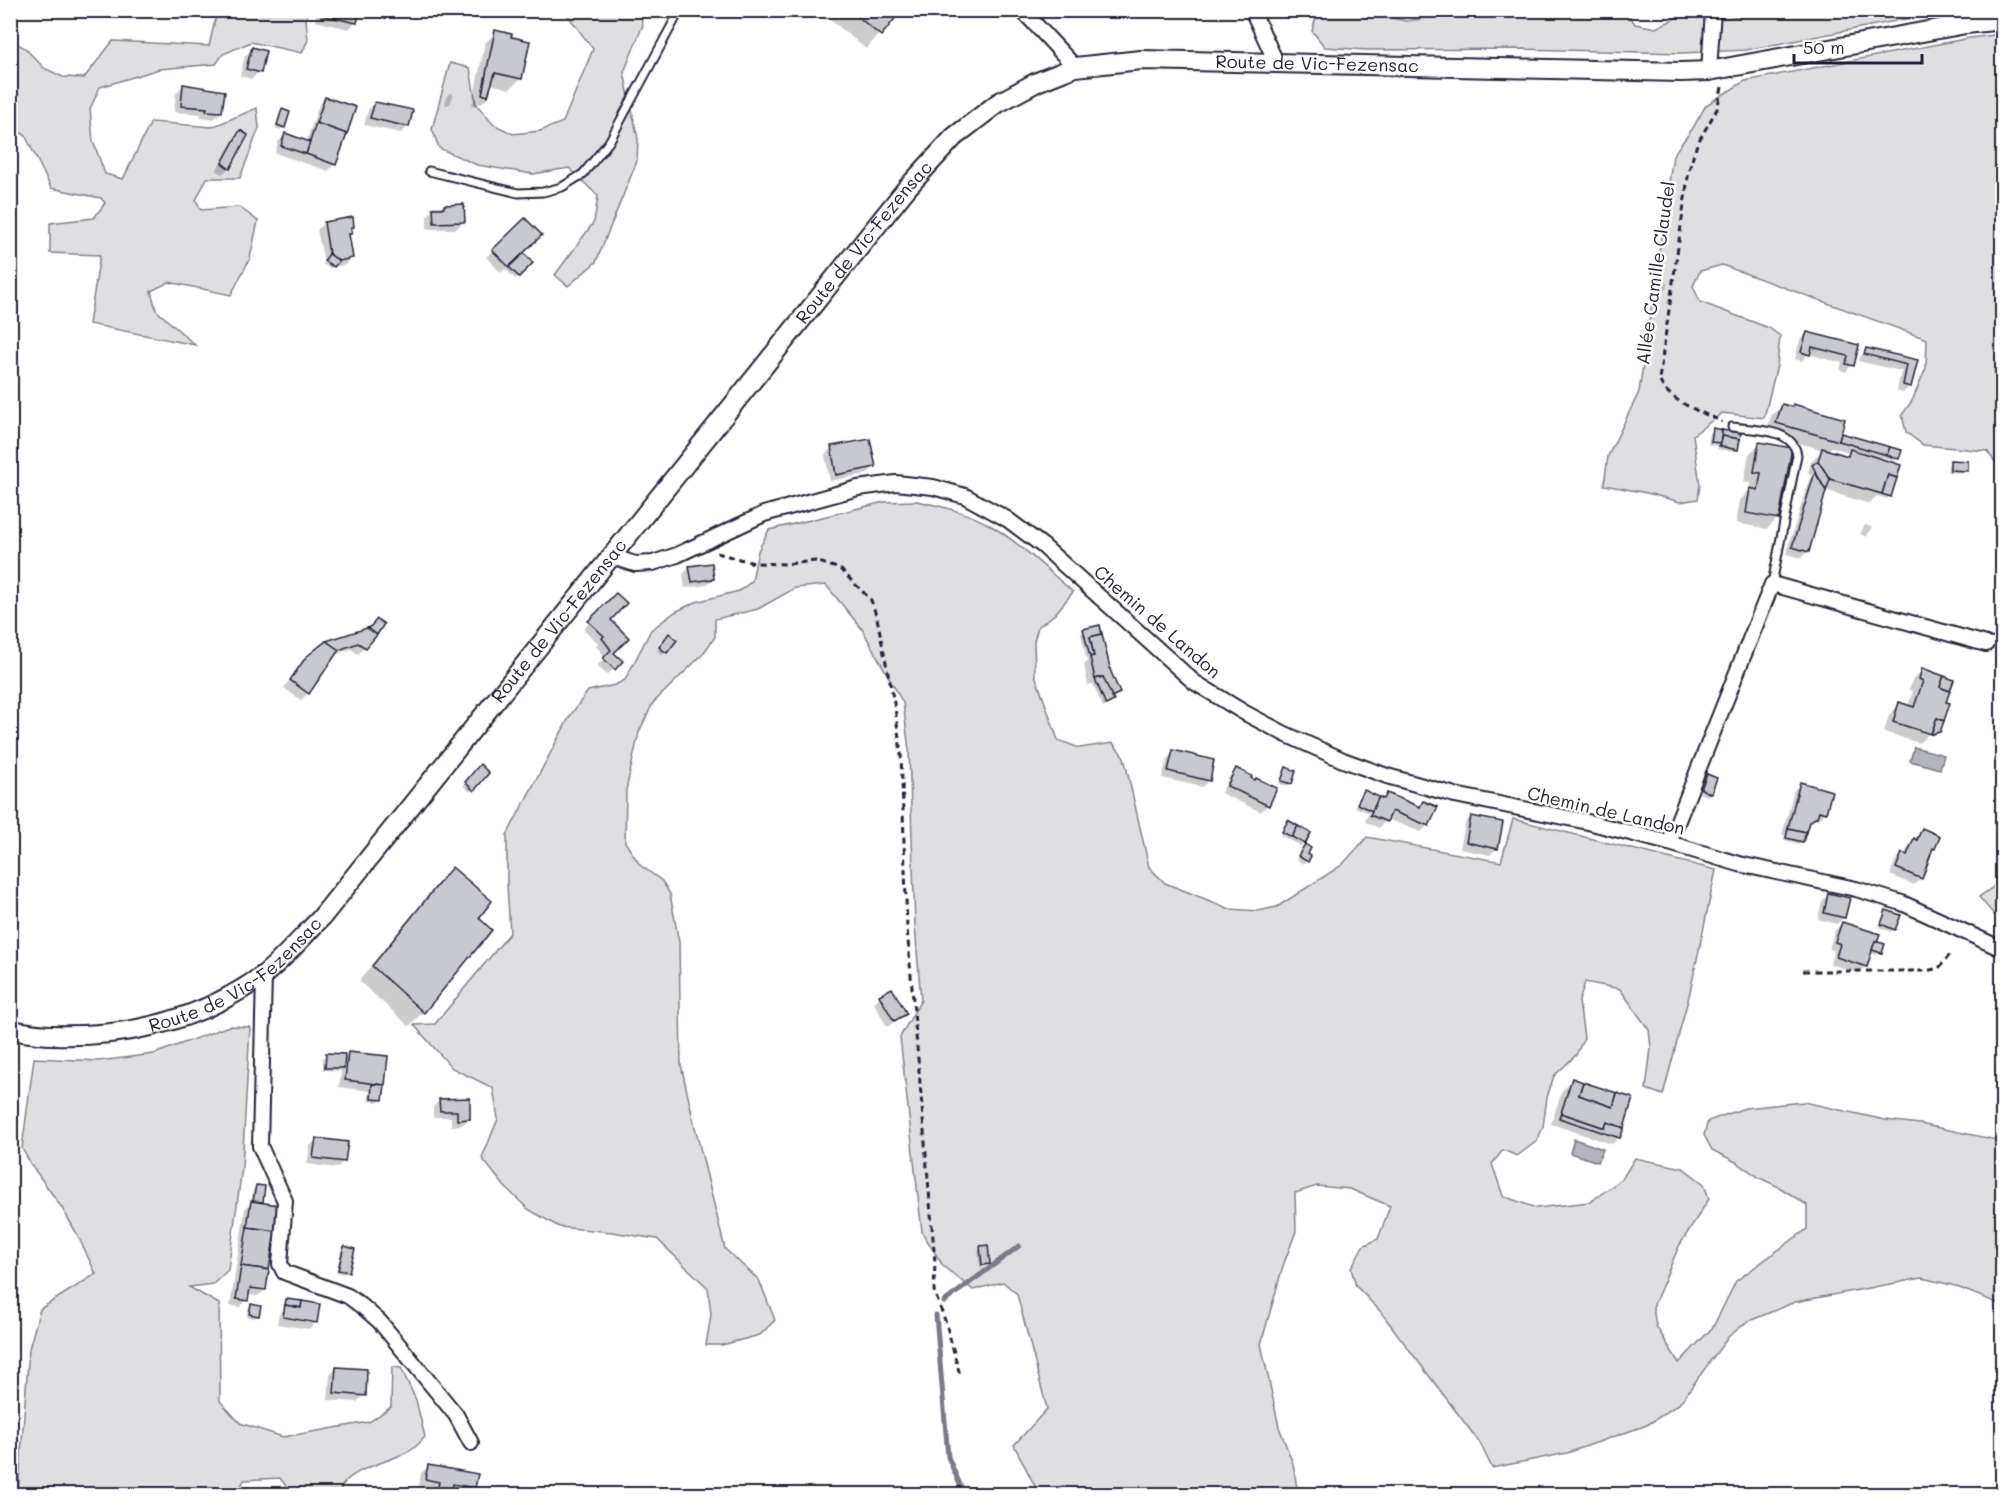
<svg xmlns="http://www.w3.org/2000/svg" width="2013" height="1505" viewBox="0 0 2013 1505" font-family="Mali,sans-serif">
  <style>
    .green { fill: #dfdfe2; stroke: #80808e; stroke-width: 1.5 }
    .water { fill: #b4b4bc; stroke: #7a7a88; stroke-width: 1.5 }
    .shadow { fill: #0003; fill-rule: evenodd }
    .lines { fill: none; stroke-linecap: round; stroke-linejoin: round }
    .stream { stroke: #7a7a88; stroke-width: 5 }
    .building { fill: #c8c8cf; stroke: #22223b; stroke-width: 1.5 }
    .service-casing { stroke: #22223b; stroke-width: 11 }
    .minor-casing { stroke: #22223b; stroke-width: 18 }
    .secondary-casing { stroke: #22223b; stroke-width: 22 }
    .path { stroke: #22223b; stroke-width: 3; stroke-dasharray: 6 4.5; stroke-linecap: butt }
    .service { stroke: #fff; stroke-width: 7 }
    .minor { stroke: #fff; stroke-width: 14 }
    .secondary { stroke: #fff; stroke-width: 18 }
    .labels { text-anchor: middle; stroke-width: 5; stroke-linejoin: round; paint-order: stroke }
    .street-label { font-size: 18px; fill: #22223b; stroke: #fff }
  </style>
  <rect width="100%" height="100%" fill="#fff"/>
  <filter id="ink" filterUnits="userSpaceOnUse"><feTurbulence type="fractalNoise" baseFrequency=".0167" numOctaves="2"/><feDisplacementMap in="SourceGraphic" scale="12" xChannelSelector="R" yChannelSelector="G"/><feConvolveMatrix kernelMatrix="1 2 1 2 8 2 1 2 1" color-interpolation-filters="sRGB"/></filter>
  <g filter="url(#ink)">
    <g class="green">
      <polygon points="630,10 640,13 643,25 624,72 638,139 637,161 596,262 568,286 555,275 594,222 598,196 569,168 533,174 477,165 439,148 432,129 450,63 470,68 476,104 493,124 513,134 540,131 563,122 593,49 566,13 567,11"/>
      <polygon points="1318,10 1358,11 1406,21 1421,19 1423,10 1626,11 1635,24 1656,28 1682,15 1728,18 1759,10 1947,11 1746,50 1682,53 1520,49 1366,50 1325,47 1312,31"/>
      <polygon points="222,11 309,11 306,19 308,40 302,53 251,42 223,54 216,64 159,69 100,87 90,109 93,141 105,174 123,179 151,122 212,127 257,108 259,128 240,178 207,178 196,200 201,210 239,207 258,221 250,258 231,295 169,282 151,291 156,310 195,345 89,324 100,255 50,253 50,223 94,218 105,203 101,198 51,188 25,135 11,128 11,40 25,48 44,68 63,77 84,78 113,41 209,46 216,16"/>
      <polygon points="2002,34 2002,471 1987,451 1923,445 1906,432 1902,415 1912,401 1926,368 1927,339 1722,265 1700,271 1693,286 1700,302 1769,328 1780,336 1777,365 1764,418 1722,413 1693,435 1700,485 1698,499 1680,502 1647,493 1604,485 1608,456 1639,392 1673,155 1693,128 1706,105 1745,81 1970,38"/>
      <path d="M917,501c23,5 50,11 71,23 31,18 58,45 85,68l-18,22 -17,13 -4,14 1,34 23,65 21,8 34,-5 11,14 25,110 16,16 65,26 28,2 19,-4 65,-42 25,-28 134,25 12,-43 203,51 -26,122 -27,103 -17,-6 5,-41 -2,-18 -29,-41 -35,-7 -6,19 5,37 -8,17 -22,21 -7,21 -4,30 -6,14 -20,15 -14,-6 -11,14 11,32 33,12 54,-6 32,-23 13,-21 48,10 21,16 5,15 -30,47 -26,61 3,19 23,37 34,-36 23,-46 71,-52v-24l-28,-18 -19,-9 -24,-16 -24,-12 -8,-15 4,-14 37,-13 59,-6 81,18 35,4 82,17v164l-50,-20 -30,-7 -127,24 -48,20 -19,15 -49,67 -32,21 -80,28 -75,15 -12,-25 -100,-132 -24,-25 -5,-18 12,-22 15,-7 12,-33 -40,-17 -33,-3 -22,7 1,38 -13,35 -22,78 18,83 14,37 5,30h-259l-25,-49 33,-36 -30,-115 -14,-12 -30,8 -30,-24 -21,-34 -22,-195 21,-37 -6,-74 -6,-176 -6,-47 -41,-74 -36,-44 -31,3 -37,21 -43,10v18l-13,18 -49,48 -14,29 -13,58 -1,52 15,23 22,16 8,13 9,48 2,123 13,58 31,126 34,31 16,40 -15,15 -38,10h-16l5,-30 -3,-27 -51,-49 -45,-7 -53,-5 -31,-18 -24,-23 -22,-28 16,-39 -5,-31 -41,-20 -38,-43 21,-1 75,-91 -3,-50v-48l63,-119 18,-25 27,-6 10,-5 26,-50 24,-18 21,-10 43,-11 13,-10 6,-30 11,-21 115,-28z"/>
      <polygon points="2002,881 2002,924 1979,897"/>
      <path d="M229,1026l21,1 -8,141 -14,102 -15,14 -24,3 30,17 1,97 20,22 43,14 86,-15 22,-15 1,-40 9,1 15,32 9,37c-4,4 -9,10 -14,13 -20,13 -68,18 -72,44h-47l-12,-16 -36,2 -7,14h-219l11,-145 11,-40 56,-35 -20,-42 -14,-24 -32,-45 -8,-15 12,-90 65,3 55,-7z"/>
    </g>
    <g class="water">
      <polygon points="1914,747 1944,755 1940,769 1910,761"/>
      <polygon points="1574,1139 1603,1149 1598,1162 1570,1153"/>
    </g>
    <g class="shadow">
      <polygon points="10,10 19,10 12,16"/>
      <polygon points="133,10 172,10 167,15 133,15"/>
      <polygon points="317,10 359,10 356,22 349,29 315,21"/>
      <polygon points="819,10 900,10 866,49"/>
      <polygon points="496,32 520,37 518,40 521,78 510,89 490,84 486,100 476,106 472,105 485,43"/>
      <polygon points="252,49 259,72 252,79 240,76 245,56"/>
      <polygon points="183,86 221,112 214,119 200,117 201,114 174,112 176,93"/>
      <polygon points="450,93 453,94 451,102 448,105 445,105 447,96"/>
      <polygon points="326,98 335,164 328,171 275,153 278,142 285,135 306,142 319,105"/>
      <polygon points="375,103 408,126 401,133 364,125 368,110"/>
      <polygon points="283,111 284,127 281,130 275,128 280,114"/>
      <polygon points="241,132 229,168 222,174 216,171 234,139"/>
      <polygon points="432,206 443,206 443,208 445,206 463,222 456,229 427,229 427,216 433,210 429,210"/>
      <polygon points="525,220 522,253 531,263 515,279 505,269 501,273 486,257"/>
      <polygon points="324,223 353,226 348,236 352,258 345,265 332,267 330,269 323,264 324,262 317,230"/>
      <polygon points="1661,282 1667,283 1667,288 1664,291 1658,290 1659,285"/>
      <polygon points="1807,333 1857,346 1852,365 1846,372 1840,370 1842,363 1808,354 1802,361 1795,359 1800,340"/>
      <polygon points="1866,350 1916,361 1910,386 1903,393 1897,391 1901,371 1858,361 1860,357"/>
      <path d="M1794,405l45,29 59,24 -3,3 -12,-4 -3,3 10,36 -3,3 -10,-3 -7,8 -45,-14 -17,61 -7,7 -15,-4 23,-74 3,-3 -4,-5 4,-12 11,-10 -57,-17 5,-17 11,-10 9,2zM1831,447l18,5 -4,4 -18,-5z"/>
      <polygon points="1713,430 1739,434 1737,449 1734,452 1717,449 1718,446 1708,444 1710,433"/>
      <polygon points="1759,444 1778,518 1767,529 1736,523 1740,500 1750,490 1751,483 1744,482 1749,454"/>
      <polygon points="831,448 874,467 867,474 830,481 825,455"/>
      <polygon points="1951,462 1966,470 1963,473 1947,472 1948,465"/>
      <polygon points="1865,525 1872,527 1866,537 1860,534"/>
      <polygon points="690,567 713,578 706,585 685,588 683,574"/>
      <polygon points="616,595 608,620 612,653 621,662 607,675 597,666 605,657 596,646 598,643 583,629"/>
      <polygon points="371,628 365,647 358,654 351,649 334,655 308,693 301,700 284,688 299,666 307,658"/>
      <polygon points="1084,631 1109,673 1118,692 1109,704 1103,707 1093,684 1088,685 1084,665 1087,662 1081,634"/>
      <polygon points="667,638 675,640 663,655 657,651"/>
      <polygon points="1923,670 1939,731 1935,735 1930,736 1931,732 1919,743 1884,732 1889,715 1900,704 1908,707 1913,691 1909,690 1912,680"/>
      <polygon points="1174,752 1209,780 1202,787 1162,778 1167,759"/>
      <polygon points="480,766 487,773 470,792 463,786"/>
      <polygon points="1286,769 1290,783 1287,786 1279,784 1283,772"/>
      <polygon points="1236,770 1249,779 1267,805 1261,812 1221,793 1229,777"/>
      <polygon points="1708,776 1710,793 1707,796 1699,793"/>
      <polygon points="1801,783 1825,813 1818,819 1814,818 1808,824 1802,841 1799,844 1784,840 1785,835 1782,835 1794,790"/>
      <polygon points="1364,792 1383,800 1388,795 1419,808 1423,803 1428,825 1421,832 1387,819 1379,828 1365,822 1369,813 1355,807"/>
      <polygon points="1471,817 1497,848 1490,855 1460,849 1465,824"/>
      <polygon points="1286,825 1309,834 1301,846 1280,835"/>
      <polygon points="1922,830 1934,848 1930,852 1920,879 1914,885 1890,875 1895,861 1902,854 1904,856 1908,847"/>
      <polygon points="1302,849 1306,855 1306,861 1303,864 1296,859"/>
      <polygon points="452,870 476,918 490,930 423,1012 409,1026 359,981 437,884"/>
      <polygon points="1829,894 1844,917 1837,924 1818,919 1822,901"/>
      <polygon points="1887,912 1894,929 1891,932 1879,927"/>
      <polygon points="1842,924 1876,940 1874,942 1880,952 1877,955 1870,953 1866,966 1859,973 1830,964 1834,950 1829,949 1835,930"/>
      <polygon points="880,996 905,1014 887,1027 874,1003"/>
      <polygon points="1996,1014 2002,1016 2002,1023 1994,1021"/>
      <polygon points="349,1053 386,1058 381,1099 379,1102 368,1101 370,1091 339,1087 341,1071 323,1070 323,1058 326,1055 343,1059"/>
      <polygon points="1572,1080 1619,1137 1612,1144 1551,1124 1562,1091"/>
      <polygon points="440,1100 469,1119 462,1125 451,1126 451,1117 433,1117 433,1107"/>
      <polygon points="316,1140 344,1161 337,1168 307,1164 310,1146"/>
      <polygon points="256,1187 261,1202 259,1203 265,1290 258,1296 248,1295 247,1300 240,1307 230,1306 245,1209 251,1202 253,1190"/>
      <polygon points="344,1248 348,1271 345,1274 336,1272 341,1251"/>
      <polygon points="981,1248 988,1263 985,1266 980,1267 978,1251"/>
      <polygon points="287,1300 316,1322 309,1329 277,1324 279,1314 285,1308 283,1308 284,1303"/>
      <polygon points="251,1306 258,1315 255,1318 247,1317 248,1309"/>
      <polygon points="337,1368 364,1395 357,1402 328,1400 330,1375"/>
      <polygon points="428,1467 474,1487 467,1494 450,1491 449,1494 431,1494 433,1488 419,1486 421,1473"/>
    </g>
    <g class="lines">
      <g class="stream">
        <polyline points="944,1302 1019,1246"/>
        <polyline points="936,1315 948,1457 964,1494"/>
      </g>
    </g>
    <g class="building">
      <polygon points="321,10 360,10 357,23 320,15"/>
      <polygon points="850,10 902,10 881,36"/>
      <polygon points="495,30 512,34 511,37 530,41 522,79 495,73 488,96 482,94"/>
      <polygon points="252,47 266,51 261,73 246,69"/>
      <polygon points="183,84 225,91 222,112 206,111 207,108 181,106"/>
      <polygon points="325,97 356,107 347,134 316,123"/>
      <polygon points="375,102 413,110 409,127 370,118"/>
      <polygon points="282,109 290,112 285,128 277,125"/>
      <polygon points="316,123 347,134 336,165 306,154"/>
      <polygon points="240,130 248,135 230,169 222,163"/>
      <polygon points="285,133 310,142 306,154 281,146"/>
      <polygon points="464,204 465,222 434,223 433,208 444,208 444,205"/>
      <polygon points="353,217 354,227 351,227 352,234 349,234 353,258 339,261 329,254 324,222"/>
      <polygon points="525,218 542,235 509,267 492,250"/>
      <polygon points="524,253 533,263 519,277 509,267"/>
      <polygon points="329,254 339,261 334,267 324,261"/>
      <polygon points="1807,332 1859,345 1854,366 1846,364 1848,356 1812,347 1810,355 1801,352"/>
      <polygon points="1866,348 1918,360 1911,387 1903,385 1907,365 1864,354"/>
      <polygon points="1782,404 1793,407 1793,404 1845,419 1839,441 1776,423"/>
      <polygon points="1713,428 1722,430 1720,443 1711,442"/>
      <polygon points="1722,430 1741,433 1740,439 1722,436"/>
      <polygon points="1841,433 1890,447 1887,455 1839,441"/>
      <polygon points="1722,436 1740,439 1738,450 1719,446"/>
      <polygon points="870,439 876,467 836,475 831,446"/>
      <polygon points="1759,442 1792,448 1779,519 1746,513 1750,488 1758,490 1761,473 1754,472"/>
      <polygon points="1890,447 1902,450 1899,459 1887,455"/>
      <polygon points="1822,448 1848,456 1850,449 1901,465 1897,478 1888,475 1882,494 1830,479 1818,461"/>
      <polygon points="1950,460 1968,461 1968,471 1950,470"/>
      <polygon points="1818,461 1830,479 1826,491 1812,465"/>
      <polygon points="1815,472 1826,491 1809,552 1792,547"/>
      <polygon points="1888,475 1897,478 1891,497 1882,494"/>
      <polygon points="712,563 714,579 692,582 689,566"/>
      <polygon points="616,593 627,603 611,620 629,638 614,653 623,661 615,670 603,658 611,650 602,638 604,636 588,621"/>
      <polygon points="377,619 384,624 377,635 367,628 371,626"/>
      <polygon points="1100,625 1102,634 1090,637 1094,656 1090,657 1083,629"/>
      <polygon points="367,628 377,635 366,648 358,643 339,650 326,641"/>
      <polygon points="669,633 677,640 667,653 659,647"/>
      <polygon points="1102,634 1111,672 1120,693 1111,697 1103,677 1095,679 1090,657 1094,656 1090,637"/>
      <polygon points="326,641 339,650 309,694 290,680 306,657"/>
      <polygon points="1922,668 1944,676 1940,687 1950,691 1946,702 1950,703 1944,721 1937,718 1931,734 1893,722 1899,702 1914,707 1923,681 1919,679"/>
      <polygon points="1944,676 1954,680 1950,691 1940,687"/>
      <polygon points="1103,677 1114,701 1106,705 1095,679"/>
      <polygon points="1937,718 1944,721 1940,732 1931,734"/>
      <polygon points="1173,750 1214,760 1210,781 1168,771"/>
      <polygon points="480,764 489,773 474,791 465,782"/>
      <polygon points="1286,767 1296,771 1292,784 1281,781"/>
      <polygon points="1236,768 1252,776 1251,778 1255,780 1256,778 1277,788 1269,806 1227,786"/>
      <polygon points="1707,774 1717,778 1711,794 1701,789"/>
      <polygon points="1800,782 1832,791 1826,813 1819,811 1817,817 1809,822 1806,832 1788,828"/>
      <polygon points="1364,790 1379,797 1372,811 1357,804"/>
      <polygon points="1387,793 1420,807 1423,801 1438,807 1429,826 1392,811 1387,822 1370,815 1379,797 1384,799"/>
      <polygon points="1471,816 1503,822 1498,849 1466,842"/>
      <polygon points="1288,820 1298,826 1292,837 1282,832"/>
      <polygon points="1298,826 1311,833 1305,844 1292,837"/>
      <polygon points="1788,828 1806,832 1803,842 1786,838"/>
      <polygon points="1922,828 1940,836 1935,849 1933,848 1922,879 1896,868 1902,853 1907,855 1914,838 1917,840"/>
      <polygon points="1305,844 1311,848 1308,854 1311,856 1308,862 1298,856"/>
      <polygon points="452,867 492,901 479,918 492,930 424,1013 372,966"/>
      <polygon points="1828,893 1850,898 1845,918 1824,913"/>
      <polygon points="1886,910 1901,915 1895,930 1881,924"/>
      <polygon points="1842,922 1880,934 1877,941 1875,941 1867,967 1836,957 1840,944 1835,942"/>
      <polygon points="1875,941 1885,944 1882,953 1872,950"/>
      <polygon points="892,988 907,1014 894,1021 879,995"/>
      <polygon points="348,1052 388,1056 385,1085 345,1080"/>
      <polygon points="326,1053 345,1054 344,1068 325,1068"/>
      <polygon points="1572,1078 1583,1082 1579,1095 1613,1107 1617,1093 1633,1098 1624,1128 1607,1122 1605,1128 1561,1113"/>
      <polygon points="1583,1082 1617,1093 1613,1107 1579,1095"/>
      <polygon points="372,1084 385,1085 383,1100 371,1099"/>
      <polygon points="470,1098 470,1119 457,1120 457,1111 440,1111 439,1099"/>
      <polygon points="1561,1113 1605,1128 1607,1122 1624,1128 1620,1138 1559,1118"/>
      <polygon points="316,1138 348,1142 345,1162 313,1158"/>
      <polygon points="256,1185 265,1186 263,1202 253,1201"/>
      <polygon points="251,1201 279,1205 275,1231 247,1227"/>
      <polygon points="247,1227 275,1231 269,1270 241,1266"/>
      <polygon points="988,1245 990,1264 982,1265 980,1246"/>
      <polygon points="344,1246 355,1249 349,1272 338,1270"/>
      <polygon points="241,1266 269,1270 266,1290 250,1288 248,1301 236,1299"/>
      <polygon points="286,1299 302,1301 301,1308 285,1305"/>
      <polygon points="302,1301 320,1304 317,1323 283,1317 285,1305 301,1308"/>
      <polygon points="251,1304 261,1306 259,1316 249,1314"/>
      <polygon points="336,1367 367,1369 366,1396 334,1393"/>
      <polygon points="428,1465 478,1474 475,1488 453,1484 451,1494 436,1494 439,1482 425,1479"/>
    </g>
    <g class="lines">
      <g class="service-casing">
        <g id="service">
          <polyline points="429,171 518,193 543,192 562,187 583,174 609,142 680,10"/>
          <path d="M1732,427c22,3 61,1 65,28l-25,129"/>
          <polyline points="1986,644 2002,640"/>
        </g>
      </g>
      <g class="minor-casing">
        <g id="minor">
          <polyline points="1022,10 1075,67"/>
          <polyline points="1252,10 1276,62"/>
          <polyline points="1709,71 1713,10"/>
          <polyline points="611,556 635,564 653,563 677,555 764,514 858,488 896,483 933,487 965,496 1007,519 1043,546 1194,682 1245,713 1285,734 1343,760 1387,776 1455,795 1588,822 1669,843 1739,864 1856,889 1902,903 2002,949"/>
          <polyline points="1669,843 1772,584 1986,644"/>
          <polyline points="264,975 260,1146 285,1201 280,1264 284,1272 348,1296 363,1307 380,1322 456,1415 471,1443"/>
        </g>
      </g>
      <g class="secondary-casing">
        <g id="secondary">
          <path id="s1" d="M10,1030c14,2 28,5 41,5 76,3 149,-15 211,-59 19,-14 42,-41 59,-58l586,-730 47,-51 44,-34 39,-21 38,-15 66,-7 540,12 28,-1 257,-47 36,-4"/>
        </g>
      </g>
      <g class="path">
        <path d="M1722,87l-5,22 -20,35 -8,26 -30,210c11,23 42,31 63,42"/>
        <polyline points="717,553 754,563 786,564 816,561 840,569 871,600 877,618 895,708 901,753 907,928 935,1262 934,1291 946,1323 960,1375"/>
        <polyline points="1803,971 1926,971 1939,968 1952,952"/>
      </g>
      <use href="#service" class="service"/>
      <use href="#minor" class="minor"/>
      <use href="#secondary" class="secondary"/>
    </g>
  </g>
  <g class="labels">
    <g class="street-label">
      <text dy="6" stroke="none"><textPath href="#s1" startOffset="1736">Route de Vic-Fezensac</textPath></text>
      <text dy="6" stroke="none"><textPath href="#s1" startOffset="1214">Route de Vic-Fezensac</textPath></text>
      <text transform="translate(1656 273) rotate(-82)" y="6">Allée Camille Claudel</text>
      <text dy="6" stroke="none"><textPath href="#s1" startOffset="728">Route de Vic-Fezensac</textPath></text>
      <text transform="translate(1157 622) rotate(41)" y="6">Chemin de Landon</text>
      <text transform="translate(1606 811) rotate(13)" y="6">Chemin de Landon</text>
      <text dy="6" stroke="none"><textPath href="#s1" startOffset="242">Route de Vic-Fezensac</textPath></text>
    </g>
  </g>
  <rect width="2013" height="1505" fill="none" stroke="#fff" stroke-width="36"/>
  <rect x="18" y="18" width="1977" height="1469" fill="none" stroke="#22223b" stroke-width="2" filter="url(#ink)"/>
  <path d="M1794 54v9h128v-9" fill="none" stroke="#22223b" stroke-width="3"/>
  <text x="1803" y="54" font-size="18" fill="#22223b" stroke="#ffffff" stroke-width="4.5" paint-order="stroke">50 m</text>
</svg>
